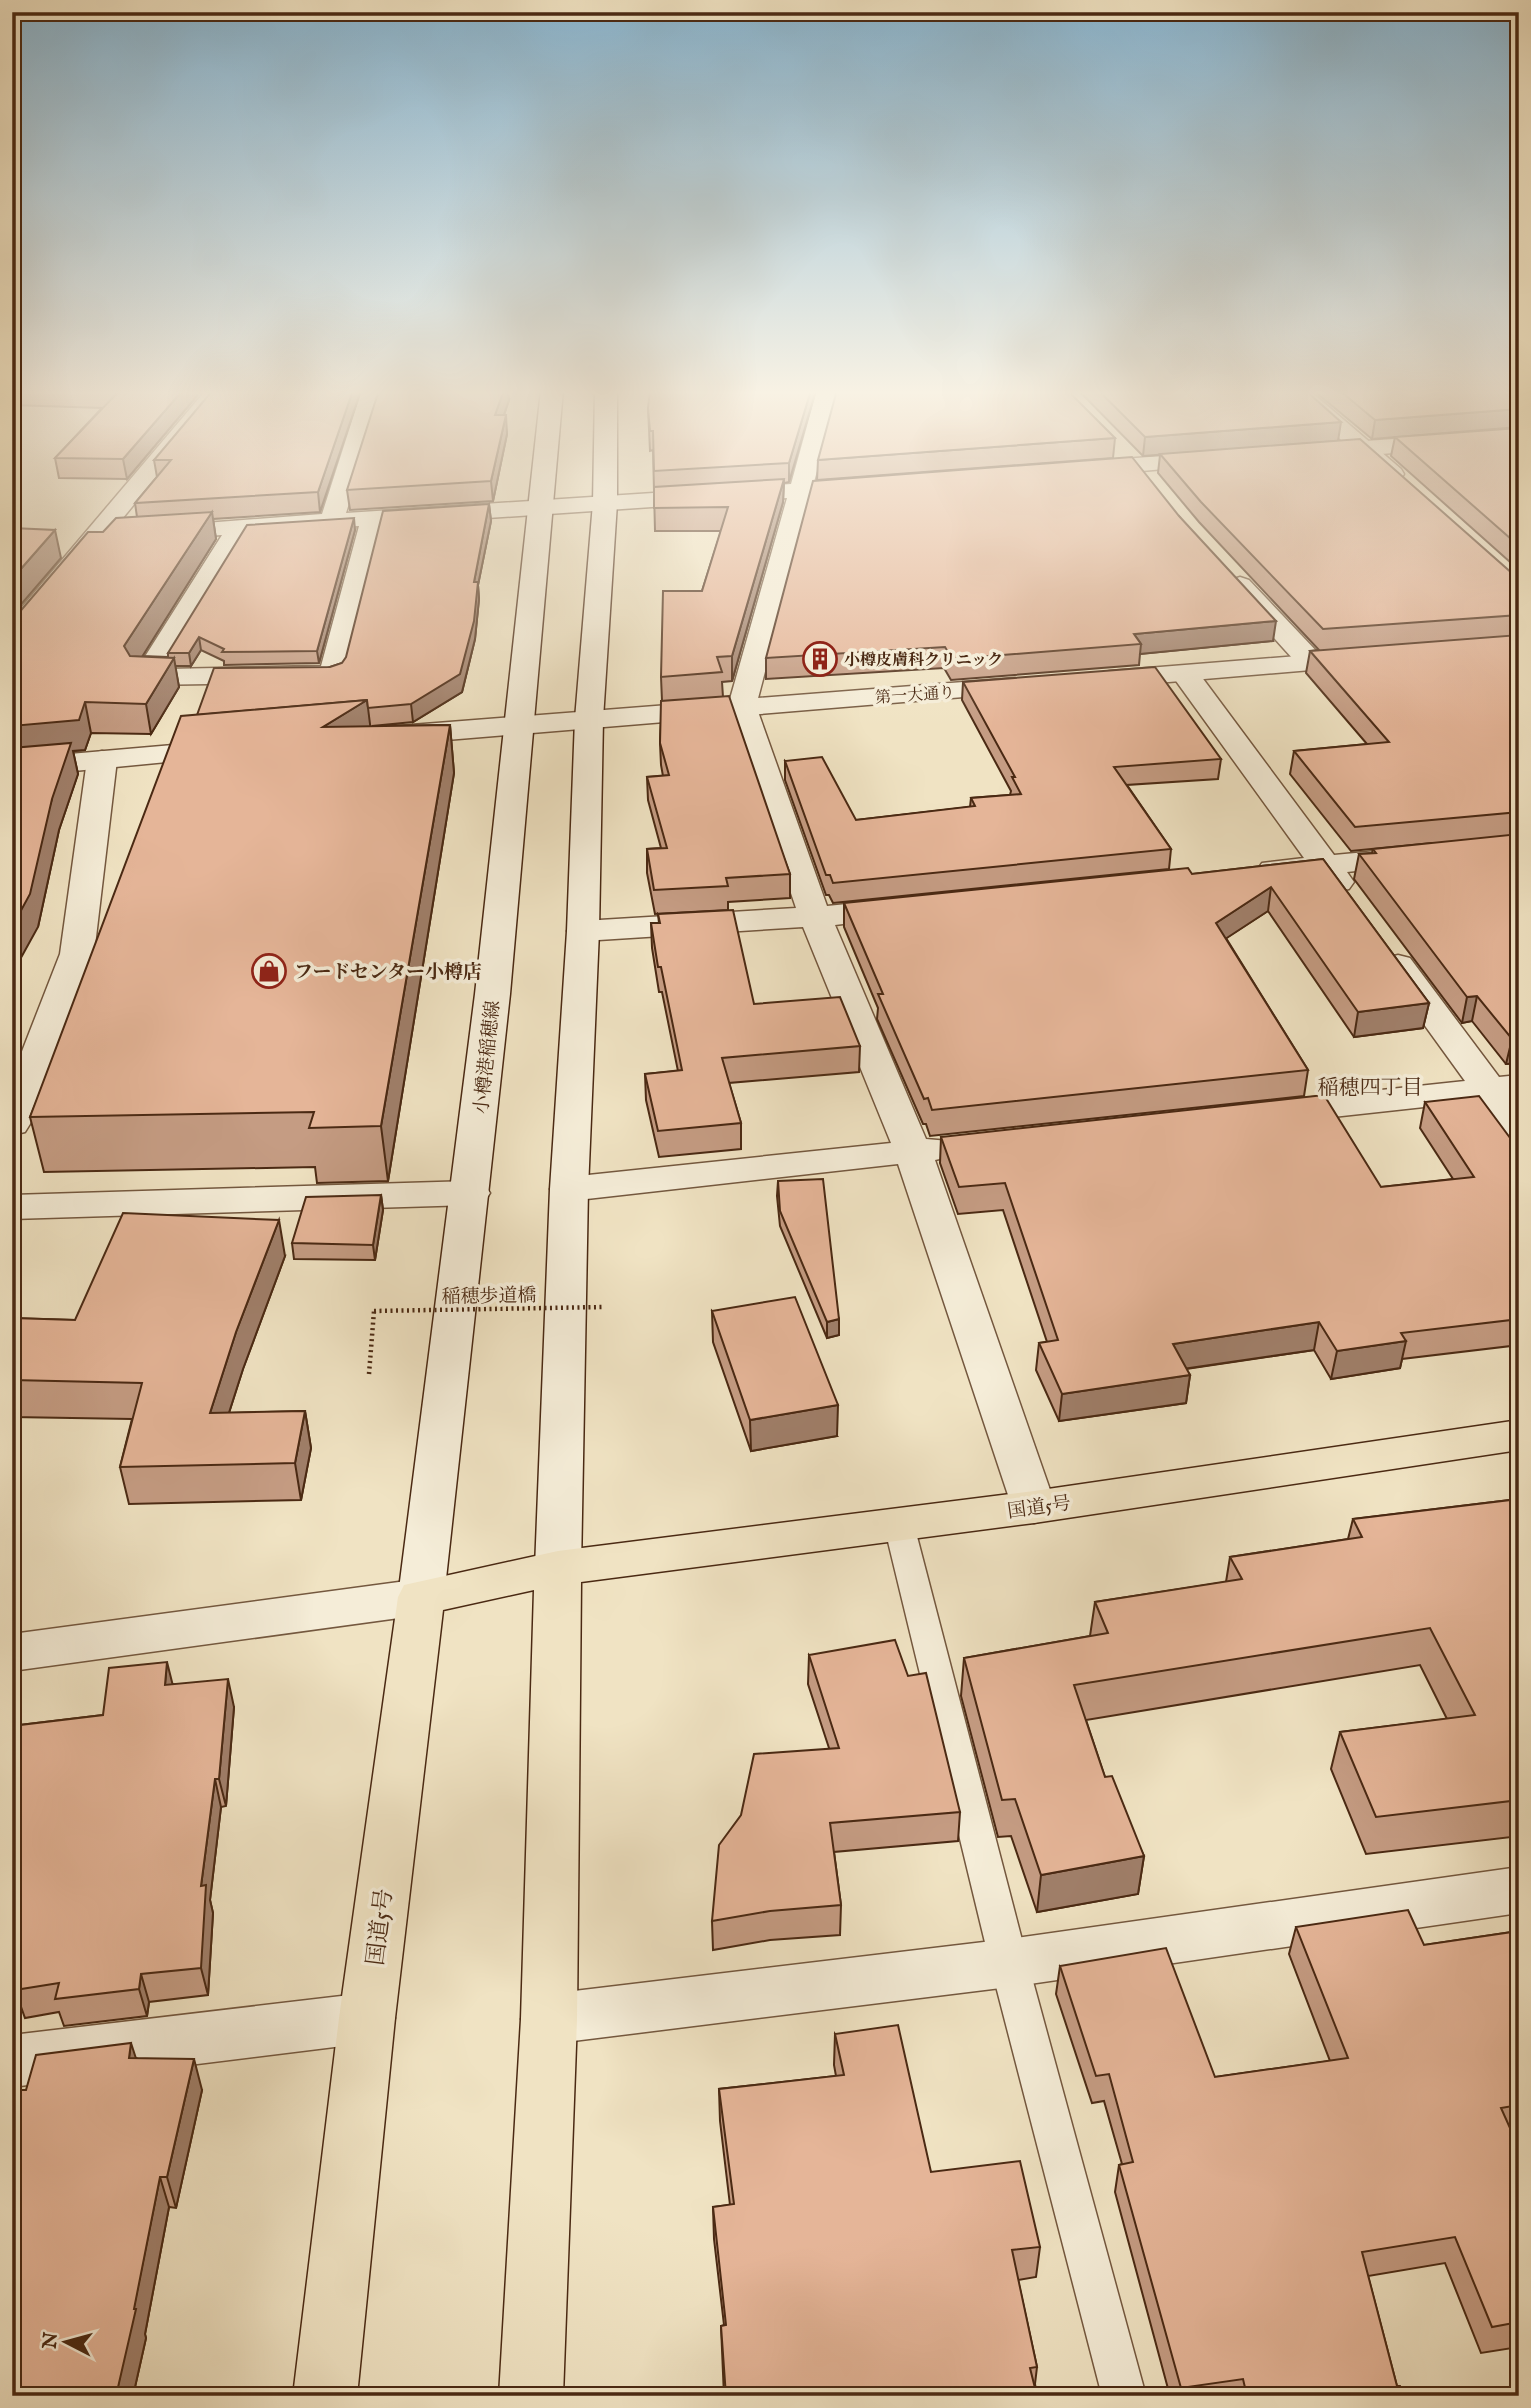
<svg xmlns="http://www.w3.org/2000/svg" width="1531" height="2408" viewBox="0 0 1531 2408" font-family="'IM FELL English','Noto Serif JP',serif">
  <style>
    .lines { fill: none; stroke-linecap: round; stroke-linejoin: round }
    .service-casing { stroke: #74583f; stroke-width: 3 }
    .minor-casing { stroke: #74583f; stroke-width: 3 }
    .tertiary-casing { stroke: #74583f; stroke-width: 3 }
    .secondary-casing { stroke: #4a2913; stroke-width: 3 }
    .trunk-casing { stroke: #4a2913; stroke-width: 3 }
    .path { stroke: #4a2913; stroke-width: 4.5; stroke-dasharray: 2 3.5; stroke-linecap: butt }
    .service { fill: #f5edd8; fill-rule: evenodd }
    .minor { fill: #f5edd8; fill-rule: evenodd }
    .tertiary { fill: #f5edd8; fill-rule: evenodd }
    .secondary { fill: #f5edd8; fill-rule: evenodd }
    .trunk { fill: #f0e3c3; fill-rule: evenodd }
    .path-bridge { stroke: #4a2913; stroke-width: 4.5; stroke-dasharray: 2 3.5; stroke-linecap: butt }
    .wall { fill: #c59c83; stroke: #4a2913; stroke-width: 2 }
    .shaded-wall { fill: #a07f6a; stroke: #4a2913; stroke-width: 2 }
    .building { fill: #e5b598; stroke: #4a2913; stroke-width: 2 }
    .labels { text-anchor: middle; stroke-width: 7; stroke-linejoin: round; paint-order: stroke }
    .far-poi-label { font-size: 16px; font-weight: bold; fill: #4a2913; stroke: #f5edd8; text-anchor: start }
    .far-street-label { font-size: 16px; fill: #4a2913; stroke: #f5edd8 }
    .poi-label { font-size: 19px; font-weight: bold; fill: #4a2913; stroke: #f5edd8; text-anchor: start }
    .street-label { font-size: 19px; fill: #4a2913; stroke: #f5edd8 }
    .neighbourhood-label { font-size: 21px; fill: #4a2913; stroke: #f5edd8 }
    .near-street-label { font-size: 23px; fill: #4a2913; stroke: #f5edd8 }
  </style>
  <rect width="100%" height="100%" fill="#f0e3c3"/>
  <filter id="stains"><feTurbulence type="fractalNoise" baseFrequency=".00286" numOctaves="4"/><feColorMatrix values="0 0 0 0 .2 0 0 0 0 .09 0 0 0 0 .02 0 0 0 .5 -.17"/></filter>
  <radialGradient id="worn" r=".72"><stop offset=".6" stop-color="#630" stop-opacity="0"/><stop offset="1" stop-color="#630" stop-opacity=".3"/></radialGradient>
  <g class="lines">
    <g class="service-casing">
      <polygon id="service" points="899,1514 910,1517 914,1525 1028,1963 1146,2396 1102,2396 990,1963 884,1525 888,1517"/>
    </g>
    <g class="minor-casing">
      <g id="minor">
        <polygon points="206,390 228,390 21,642 12,644 12,619"/>
        <path d="M362,390h22l-38,123 445,-29 26,-94h22l-25,92 50,-3 8,2 4,5 -4,5 -8,2 -53,3 -55,210 71,200 70,-7 11,3 5,7 -5,7 -73,9 91,214 23,2 6,8 -6,8 -14,3 121,347 -6,11 -16,5 -16,-5 -6,-11 -114,-343 -329,37 -13,-4 -6,-8 6,-8 13,-4 322,-34 -88,-216 -220,14 -12,-3 -4,-7 4,-7 12,-3 213,-13 -68,-202 59,-208 -404,27 -37,149 -4,6 -10,2 -186,3 -10,-2 -4,-6 90,-142 -59,4 -9,-2 -3,-5 3,-5 168,-13zM359,526l-38,140 -156,3 82,-135z"/>
        <polygon points="1519,430 1519,444 1325,458 1317,456 1314,451 1317,446 1325,444"/>
        <polygon points="1213,452 1221,454 1224,459 1221,464 1085,476 1077,474 1074,469 1077,464 1085,462"/>
        <polygon points="1240,577 1249,580 1322,657 1325,663 1322,669 1312,671 1302,669 1231,590 1227,585 1231,580"/>
        <polygon points="1185,666 1195,668 1334,855 1409,848 1420,850 1425,857 1420,864 1347,872 1354,882 1349,889 1338,891 1327,889 1317,875 1273,879 1262,877 1257,870 1262,863 1304,858 1171,674 1175,668"/>
        <polygon points="102,751 112,754 117,760 94,954 30,1124 25,1132 12,1135 12,1077 60,954 87,760 92,754"/>
        <polygon points="1398,955 1410,958 1499,1077 1519,1075 1519,1097 1514,1097 1519,1104 1519,1141 1506,1138 1479,1101 1278,1123 1265,1120 1260,1112 1265,1104 1278,1101 1465,1081 1381,965 1386,958"/>
        <polygon points="471,1181 485,1185 490,1193 485,1201 471,1205 12,1219 12,1195"/>
        <polygon points="1519,1867 1519,1913 1009,1987 549,2044 529,2037 521,2019 529,2001 549,1994 1009,1939"/>
        <polygon points="367,1993 387,2000 395,2018 387,2036 367,2043 12,2087 12,2035"/>
      </g>
    </g>
    <g class="tertiary-casing">
      <g id="tertiary">
        <polygon points="1285,390 1309,390 1401,469 1404,474 1401,479 1385,479"/>
        <polygon points="1360,651 1370,653 1373,659 1370,665 1110,687 1100,685 1096,679 1100,673 1110,671"/>
        <polygon points="1015,678 1025,680 1029,686 1025,692 398,744 388,741 384,735 388,729 398,726"/>
        <polygon points="219,741 229,744 233,750 229,756 12,777 12,759"/>
        <polygon points="421,1579 438,1585 444,1597 438,1609 421,1615 12,1671 12,1634"/>
      </g>
    </g>
    <g class="secondary-casing">
      <g id="secondary">
        <polygon points="541,390 563,390 510,994 444,1597 438,1609 421,1615 404,1609 398,1597 475,994"/>
        <polygon points="595,390 617,390 617,503 603,719 599,931 588,1189 581,1568 574,1580 558,1585 542,1580 535,1568 550,1189 567,931 575,719 593,503"/>
      </g>
    </g>
    <g class="trunk-casing">
      <polygon id="trunk" points="1519,1420 1519,1450 1034,1523 581,1582 577,2019 563,2396 499,2396 521,2019 534,1590 443,1610 395,2018 357,2396 293,2396 339,2018 398,1597 404,1585 558,1551 1034,1491"/>
    </g>
    <polyline class="path" points="369,1374 374,1311"/>
    <use href="#service" class="service"/>
    <use href="#minor" class="minor"/>
    <use href="#tertiary" class="tertiary"/>
    <use href="#secondary" class="secondary"/>
    <use href="#trunk" class="trunk"/>
    <polyline class="path-bridge" points="374,1311 604,1307"/>
  </g>
  <g class="wall">
    <polygon points="12,390 202,390 127,479 59,478 55,458 102,408 12,405"/>
    <polygon points="361,390 320,512 213,519 216,539 142,656 168,657 168,653 355,530 319,663 224,665 224,661 201,650 191,666 175,666 179,687 151,734 91,733 85,750 73,751 78,774 59,830 38,927 17,615 103,532 137,517 135,503 157,477 154,460"/>
    <polygon points="816,390 789,482 784,483 783,502 732,681 722,682 723,697 790,874 790,898 728,902 728,910 655,914 647,873 647,849 661,848 648,800 647,777 663,776 661,765 660,743 662,701 661,677 702,591 721,531 655,531 653,450 650,451 648,408"/>
    <polygon points="1078,390 1305,390 1338,441 1513,574 1519,576 1519,1063 1506,1064 1472,1021 1462,1023 1354,879 1359,854 1372,853 1373,849 1432,843 1351,851 1290,774 1294,751 1367,744 1306,673 1310,651 1319,650 1199,522 1158,473 1160,455 1143,456"/>
    <polygon points="1313,390 1519,390 1519,570 1391,456 1395,437 1372,439"/>
    <polygon points="509,400 504,415 507,434 493,501 350,510 347,490"/>
    <polygon points="1115,438 1113,458 817,480 818,460"/>
    <polygon points="489,504 491,521 478,585 479,599 475,639 462,692 413,722 372,726 450,725 454,773 388,1181 317,1183 315,1167 44,1172 30,1117 197,715 330,667 342,663"/>
    <polygon points="1179,516 1273,641 1140,654 1139,665 951,680 944,668 766,679 766,658"/>
    <polygon points="963,682 1221,759 1218,779 1127,785 1171,849 1169,869 833,903 829,895 826,895 785,780 785,761 856,820 970,807 971,798 1010,795 1011,791 962,700"/>
    <polygon points="1323,859 1429,1003 1423,1028 1354,1037 1268,911 1226,938 1308,1070 1304,1096 930,1136 926,1124 923,1124 877,1019 878,1008 844,927 844,903 1192,874"/>
    <polygon points="658,914 754,1004 860,1046 859,1072 729,1083 741,1123 741,1149 659,1157 646,1100 645,1074 678,1071 662,992 659,992 652,948 651,923 659,923"/>
    <polygon points="1425,1102 1519,1150 1519,1345 1402,1359 1400,1368 1331,1379 1314,1350 1186,1369 1190,1375 1186,1403 1059,1421 1036,1370 1039,1343 1047,1342 1003,1210 958,1214 940,1163 941,1137 1381,1187 1453,1179 1420,1128"/>
    <polygon points="778,1181 839,1319 839,1335 827,1338 780,1226 777,1196"/>
    <polygon points="381,1195 383,1210 375,1260 294,1259 292,1243"/>
    <polygon points="285,1256 243,1369 229,1413 305,1411 311,1448 301,1500 129,1504 120,1467 132,1419 12,1417 12,1318 75,1320"/>
    <polygon points="712,1311 837,1436 751,1451 713,1342"/>
    <polygon points="1519,1499 1519,1840 1513,1841 1511,1837 1366,1854 1331,1769 1340,1732 1447,1719 1420,1665 1086,1720 1105,1777 1144,1856 1138,1894 1037,1912 1011,1836 998,1837 961,1696 964,1658 1090,1636 1095,1602 1226,1582 1230,1557 1348,1539 1353,1519"/>
    <polygon points="809,1655 960,1812 958,1841 834,1852 841,1905 840,1935 770,1940 713,1950 712,1921 829,1748 808,1684"/>
    <polygon points="173,1684 234,1707 226,1806 221,1807 210,1900 213,1913 208,1995 149,2002 147,2016 64,2026 59,2012 25,2018 15,1990 17,1967 12,1968 12,1726 103,1715"/>
    <polygon points="1296,1927 1424,1945 1519,1931 1519,2131 1512,2132 1519,2148 1519,2347 1481,2353 1445,2263 1368,2276 1397,2386 1403,2396 1170,2396 1115,2192 1119,2165 1122,2164 1104,2101 1092,2103 1056,1994 1060,1966 1215,2077 1330,2061 1289,1954"/>
    <polygon points="835,2034 931,2172 1040,2247 1036,2277 1018,2280 1037,2367 1035,2384 1037,2396 724,2396 721,2326 724,2325 714,2239 713,2207 730,2205 720,2121 719,2089 836,2076 834,2065"/>
    <polygon points="136,2058 202,2090 176,2208 169,2207 145,2334 146,2338 133,2396 12,2396 26,2090"/>
  </g>
  <g class="shaded-wall">
    <polygon points="183,390 202,390 127,479 123,459"/>
    <polygon points="353,390 361,390 320,512 318,492"/>
    <polygon points="504,390 508,390 509,400 497,435 495,415"/>
    <polygon points="811,390 816,390 789,482 789,463"/>
    <polygon points="1519,409 1519,427 1372,439 1375,420"/>
    <polygon points="506,415 507,434 493,501 491,481"/>
    <polygon points="1341,422 1338,441 1143,456 1145,437"/>
    <polygon points="784,479 783,502 732,681 732,656"/>
    <polygon points="489,504 491,521 478,585 479,599 475,639 462,692 413,722 411,704 474,582"/>
    <polygon points="212,512 216,539 130,676 124,646"/>
    <polygon points="354,518 355,530 319,663 317,651"/>
    <polygon points="55,530 61,558 12,615 12,579"/>
    <polygon points="1276,621 1273,641 1140,654 1141,644 1134,634"/>
    <polygon points="199,637 201,650 191,666 189,653"/>
    <polygon points="174,658 179,687 151,734 146,704"/>
    <polygon points="367,700 373,748 323,727"/>
    <polygon points="85,702 91,733 85,750 73,751 78,774 59,830 38,927 12,974 12,927 52,799 12,757 12,726"/>
    <polygon points="450,725 454,773 388,1181 381,1126"/>
    <polygon points="1271,887 1268,911 1213,947 1216,923"/>
    <polygon points="1477,996 1472,1021 1462,1023 1467,997"/>
    <polygon points="1429,1003 1423,1028 1354,1037 1358,1012"/>
    <polygon points="1519,1038 1519,1063 1506,1064 1512,1039"/>
    <polygon points="381,1195 383,1210 375,1260 373,1245"/>
    <polygon points="279,1220 285,1256 243,1369 217,1450 210,1413 236,1332"/>
    <polygon points="839,1319 839,1335 827,1338 827,1322"/>
    <polygon points="1319,1322 1314,1350 1169,1371 1173,1344"/>
    <polygon points="1406,1341 1400,1368 1331,1379 1337,1351"/>
    <polygon points="1190,1375 1186,1403 1059,1421 1062,1394"/>
    <polygon points="838,1405 837,1436 751,1451 750,1420"/>
    <polygon points="305,1411 311,1448 301,1500 295,1463"/>
    <polygon points="167,1662 174,1690 165,1685"/>
    <polygon points="228,1679 234,1707 226,1806 219,1779"/>
    <polygon points="215,1779 221,1807 210,1900 213,1913 208,1995 201,1968 201,1886"/>
    <polygon points="1144,1856 1138,1894 1037,1912 1041,1875"/>
    <polygon points="141,1974 149,2002 147,2016 139,1989"/>
    <polygon points="131,2043 141,2074 129,2058"/>
    <polygon points="194,2059 202,2090 176,2208 167,2177"/>
    <polygon points="160,2177 169,2207 145,2334 146,2338 133,2396 116,2396"/>
  </g>
  <g class="building">
    <polygon points="120,390 183,390 123,459 55,458"/>
    <polygon points="213,390 353,390 318,492 135,503 171,460 154,460"/>
    <polygon points="379,390 504,390 495,415 506,415 491,481 347,490"/>
    <polygon points="650,390 811,390 789,463 654,471 653,431 650,431 648,408"/>
    <polygon points="837,390 1067,390 1115,438 818,460"/>
    <polygon points="1098,390 1305,390 1341,422 1145,437"/>
    <polygon points="1339,390 1519,390 1519,409 1375,420"/>
    <polygon points="1519,428 1519,546 1395,437"/>
    <polygon points="1360,439 1513,574 1519,576 1519,615 1323,629 1201,502 1160,454"/>
    <polygon points="1132,457 1179,516 1276,621 1134,634 1141,644 952,659 945,647 766,658 813,481"/>
    <polygon points="784,479 732,656 717,657 722,672 661,677 663,591 702,591 728,507 654,508 654,487"/>
    <polygon points="489,504 474,582 478,582 474,621 460,674 411,704 368,708 367,700 197,715 214,668 330,667 342,663 346,657 383,511"/>
    <polygon points="212,512 124,646 130,656 174,658 146,704 85,702 79,720 12,726 12,616 17,615 88,532 103,532 116,518"/>
    <polygon points="354,518 317,651 222,652 224,649 199,637 189,653 168,653 247,525"/>
    <polygon points="12,528 55,530 12,579"/>
    <polygon points="1519,635 1519,812 1355,827 1294,751 1389,742 1310,651"/>
    <polygon points="1155,667 1221,759 1114,767 1171,849 833,883 830,875 826,875 785,761 822,757 856,820 975,806 971,798 1021,794 1012,777 1015,777 963,682"/>
    <polygon points="729,696 790,874 726,878 728,886 654,890 647,849 667,848 647,777 669,775 660,743 661,701"/>
    <polygon points="367,700 323,727 450,725 381,1126 309,1128 314,1112 30,1117 181,716"/>
    <polygon points="71,743 52,799 30,894 12,927 12,748"/>
    <polygon points="1519,834 1519,1038 1512,1039 1477,996 1467,997 1359,854 1376,853 1373,849"/>
    <polygon points="1323,859 1429,1003 1358,1012 1271,887 1216,923 1308,1070 932,1110 928,1098 924,1099 878,994 883,994 844,903 1188,868 1192,874"/>
    <polygon points="733,910 754,1004 840,997 860,1046 722,1058 741,1123 658,1131 645,1074 682,1070 661,967 658,967 651,923 660,923 658,914"/>
    <polygon points="1324,1095 1381,1187 1474,1177 1425,1102 1479,1096 1519,1150 1519,1319 1401,1333 1406,1341 1337,1351 1319,1322 1173,1344 1190,1375 1062,1394 1039,1343 1058,1340 1005,1183 959,1187 941,1137"/>
    <polygon points="823,1179 839,1319 827,1322 780,1211 778,1181"/>
    <polygon points="381,1195 373,1245 292,1243 306,1197"/>
    <polygon points="123,1213 279,1220 236,1332 210,1413 305,1411 295,1463 120,1467 142,1383 12,1380 12,1318 75,1320"/>
    <polygon points="795,1297 838,1405 750,1420 712,1311"/>
    <polygon points="1519,1499 1519,1800 1376,1817 1340,1732 1475,1715 1430,1628 1074,1685 1105,1777 1112,1776 1144,1856 1041,1875 1015,1799 1002,1800 964,1658 1108,1633 1095,1602 1242,1579 1230,1557 1362,1537 1353,1519"/>
    <polygon points="895,1640 908,1676 926,1673 960,1812 830,1823 841,1905 770,1911 712,1921 719,1845 741,1815 754,1754 839,1748 809,1655"/>
    <polygon points="167,1662 165,1685 228,1679 219,1779 215,1779 201,1886 206,1885 201,1968 141,1974 139,1989 55,1999 59,1983 15,1990 20,1938 12,1939 12,1726 103,1715 109,1668"/>
    <polygon points="1408,1910 1424,1945 1519,1931 1519,2105 1501,2108 1519,2148 1519,2322 1492,2327 1455,2237 1362,2252 1397,2386 1400,2386 1403,2396 1247,2396 1243,2379 1181,2388 1119,2165 1133,2162 1109,2074 1096,2076 1060,1966 1166,1948 1215,2077 1348,2058 1296,1927"/>
    <polygon points="898,2025 931,2172 1020,2161 1040,2247 1012,2250 1037,2367 1030,2368 1037,2396 726,2396 721,2326 726,2325 713,2207 734,2204 719,2089 844,2075 835,2034"/>
    <polygon points="131,2043 129,2058 194,2059 167,2177 160,2177 134,2309 136,2309 116,2396 12,2396 12,2090 26,2090 36,2055"/>
  </g>
  <linearGradient id="sky" x2="0" y2="1"><stop stop-color="#89b8d5"/><stop offset="0.54" stop-color="#f8f2e4"/><stop offset="1" stop-color="#f8f2e4" stop-opacity="0"/></linearGradient>
  <rect width="1531" height="727" fill="url(#sky)"/>
  <defs>
    <g id="building-ring" transform="scale(1.75)"><circle r="9.5" fill="#f5edd8" stroke="#8f2418" stroke-width="1.5"/><path d="M-4-6H4V6H1V3H-1V6H-4ZM-2.5-4.3h1.7v1.8h-1.7ZM.8-4.3h1.7v1.8H.8ZM-2.5-1h1.7V.8h-1.7ZM.8-1h1.7V.8H.8Z" fill="#8f2418"/></g>
    <g id="shop-ring" transform="scale(1.75)"><circle r="9.5" fill="#f5edd8" stroke="#8f2418" stroke-width="1.5"/><path d="M-5-2.5h2.3a2.7 3.5 0 0 1 5.4 0H5L5.5 6h-11ZM-1.5-2.5h3a1.5 2.3 0 0 0-3 0Z" fill="#8f2418"/></g>
  </defs>
  <g fill-rule="evenodd">
    <use href="#building-ring" x="820" y="659"/>
    <use href="#shop-ring" x="269" y="971"/>
  </g>
  <g class="labels">
    <g class="far-poi-label">
      <text x="844" y="665">小樽皮膚科クリニック</text>
    </g>
    <g class="far-street-label">
      <text transform="translate(915 694) rotate(-4)" y="6">第一大通り</text>
    </g>
    <g class="poi-label">
      <text x="294" y="978">フードセンター小樽店</text>
    </g>
    <g class="street-label">
      <text transform="translate(486 1057) rotate(-84)" y="7">小樽港稲穂線</text>
      <text transform="translate(489 1295) rotate(-1)" y="7">稲穂歩道橋</text>
      <text transform="translate(1039 1506) rotate(-8)" y="7">国道5号</text>
    </g>
    <g class="neighbourhood-label">
      <text x="1370" y="1094">稲穂四丁目</text>
    </g>
    <g class="near-street-label">
      <text transform="translate(379 1927) rotate(-83)" y="8">国道5号</text>
    </g>
  </g>
  <rect width="1531" height="2408" fill="none" stroke="#f0e3c3" stroke-width="42"/>
  <rect x="14" y="14" width="1503" height="2380" fill="none" stroke="#4a2913" stroke-width="3.5"/>
  <rect x="21" y="21" width="1489" height="2366" fill="none" stroke="#4a2913" stroke-width="2"/>
  <g transform="translate(66 2342) rotate(276)" stroke="#f5edd8" stroke-width="5" paint-order="stroke">
  <path d="M0-5L12 26L0 18L-12 26Z" fill="#4a2913"/>
  <text y="-10" font-size="19" font-weight="bold" text-anchor="middle" fill="#4a2913">N</text>
  </g>
  <rect width="100%" height="100%" filter="url(#stains)"/>
  <rect width="100%" height="100%" fill="url(#worn)"/>
</svg>
